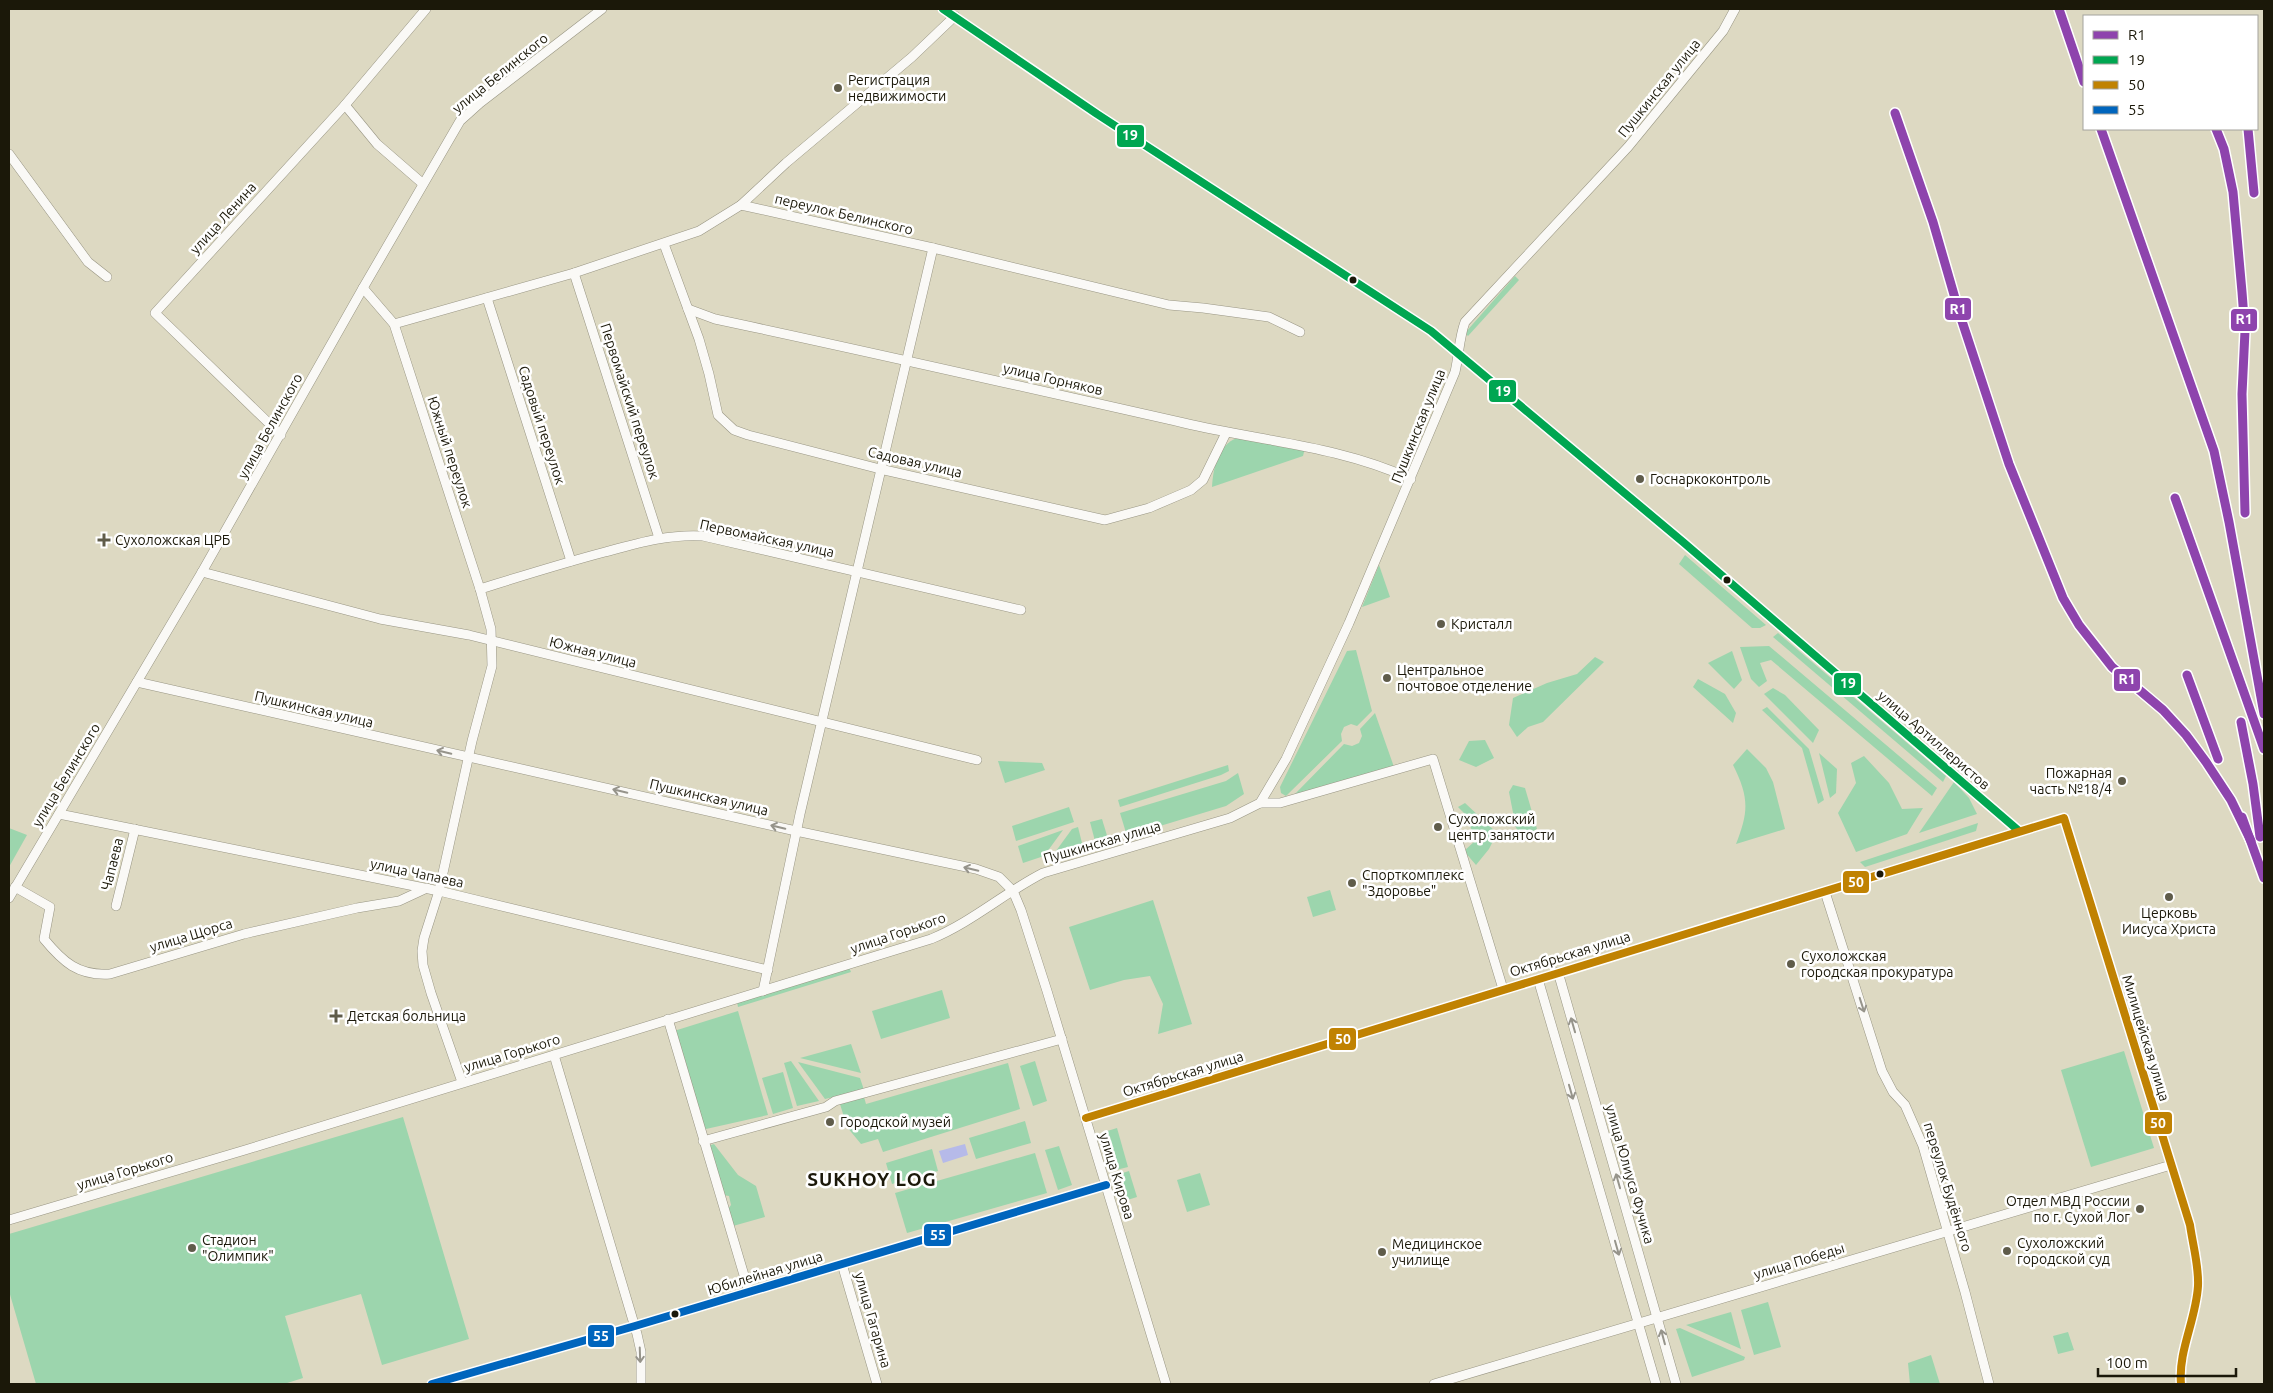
<svg xmlns="http://www.w3.org/2000/svg" width="2273" height="1393" viewBox="0 0 2273 1393" font-family="Ubuntu,sans-serif">
  <style>
    .green { fill: #9cd5ad }
    .water { fill: #b6bae9 }
    .lines { fill: none; stroke-linecap: round; stroke-linejoin: round }
    .minor-casing { stroke: #989583; stroke-width: 10 }
    .minor { stroke: #faf9f6; stroke-width: 9 }
    .bus-1-casing { stroke: #fff; stroke-width: 11 }
    .bus-2-casing { stroke: #fff; stroke-width: 11 }
    .bus-3-casing { stroke: #fff; stroke-width: 11 }
    .bus-1 { stroke: #00a651; stroke-width: 8 }
    .bus-2 { stroke: #c08202; stroke-width: 8 }
    .bus-3 { stroke: #0065bd; stroke-width: 8 }
    .rail-1-casing { stroke: #fff; stroke-width: 12 }
    .rail-1 { stroke: #8e44ad; stroke-width: 9 }
    .oneway { stroke: #96948b }
    .poi-dot { fill: #5f5c4a; stroke: #fff; stroke-width: 2 }
    .bus-dot { fill: #1b1809; stroke: #fff; stroke-width: 2 }
    .labels { text-anchor: middle; stroke-width: 5; stroke-linejoin: round; paint-order: stroke }
    .street-label { font-size: 14px; fill: #1b1809; stroke: #fff }
    .poi-label { font-size: 14px; fill: #1b1809; stroke: #fff; text-anchor: start }
    .district-label { font-size: 19px; font-weight: bold; letter-spacing: 1px; fill: #1b1809; stroke: #fff }
    .line-badge { stroke: #fff; stroke-width: 2 }
    .badge-label { font-size: 14px; text-anchor: middle; font-weight: bold; fill: #fff }
  </style>
  <rect width="100%" height="100%" fill="#ddd9c2"/>
  <g class="green">
    <polygon points="1515,276 1519,280 1468,336 1465,333"/>
    <path d="M1237,438l68,10 -2,8 -91,31c1,-19 6,-42 25,-49z"/>
    <polygon points="1685,555 1766,625 1760,628 1752,628 1679,564"/>
    <polygon points="1379,565 1390,597 1362,607"/>
    <polygon points="1778,633 1946,776 1943,782 1773,637"/>
    <polygon points="1769,646 1937,788 1932,796 1771,660 1760,663 1767,681 1759,687 1751,679 1740,647"/>
    <polygon points="1356,650 1372,711 1357,726 1351,724 1344,727 1341,734 1342,741 1286,796 1281,793 1280,787 1347,651"/>
    <polygon points="1732,651 1742,680 1734,689 1708,663"/>
    <polygon points="1595,657 1604,662 1543,722 1528,727 1517,737 1509,725 1513,698 1547,683 1577,674"/>
    <polygon points="1698,679 1725,694 1736,713 1733,723 1693,687"/>
    <polygon points="1773,688 1785,695 1819,730 1813,743 1764,694"/>
    <polygon points="1767,707 1809,749 1824,800 1818,804 1802,748 1762,710"/>
    <polygon points="1375,713 1394,767 1293,796 1344,744 1352,746 1359,743 1362,736 1360,729"/>
    <polygon points="1485,740 1494,758 1476,767 1459,760 1469,741"/>
    <path d="M1747,749l19,19 7,14 12,47 -49,15c13,-33 13,-47 -3,-79z"/>
    <polygon points="1819,753 1837,769 1836,793 1830,798"/>
    <polygon points="1864,756 1889,783 1902,809 1923,808 1907,834 1856,852 1838,813 1856,783 1851,763"/>
    <polygon points="998,761 1042,763 1045,770 1005,783"/>
    <polygon points="1228,765 1229,771 1221,775 1120,807 1118,800"/>
    <polygon points="1238,773 1244,794 1226,806 1127,836 1120,813 1226,781"/>
    <polygon points="1954,782 1969,798 1977,814 1919,833"/>
    <polygon points="1513,785 1525,788 1537,829 1524,836 1516,828 1509,792"/>
    <polygon points="1465,803 1497,833 1489,849 1476,865 1464,851 1475,841 1467,816 1458,807"/>
    <polygon points="1069,807 1074,822 1016,841 1012,826"/>
    <polygon points="1102,819 1109,842 1100,844 1095,841 1090,822"/>
    <polygon points="1978,823 1976,831 1865,867 1860,862"/>
    <polygon points="1078,827 1083,847 1053,855 1072,829"/>
    <polygon points="9,828 27,835 9,867"/>
    <polygon points="1063,830 1044,856 1023,863 1018,846"/>
    <polygon points="1330,890 1336,910 1313,917 1307,897"/>
    <polygon points="1153,900 1192,1024 1158,1034 1163,1004 1150,976 1124,980 1090,990 1069,927"/>
    <polygon points="849,967 851,972 738,1007 737,1002"/>
    <polygon points="942,990 950,1018 881,1039 872,1011"/>
    <polygon points="738,1011 768,1115 706,1129 702,1126 674,1031"/>
    <polygon points="851,1044 861,1073 800,1058"/>
    <polygon points="2124,1051 2154,1148 2091,1167 2061,1070"/>
    <polygon points="791,1061 819,1101 797,1106 784,1063"/>
    <polygon points="1035,1061 1047,1101 1033,1106 1020,1066"/>
    <polygon points="798,1062 860,1078 864,1090 825,1099"/>
    <polygon points="1008,1063 1020,1109 883,1152 878,1139 861,1144 847,1127 840,1104 864,1097 866,1104"/>
    <polygon points="783,1072 793,1108 773,1114 762,1078"/>
    <polygon points="403,1117 469,1339 382,1365 361,1294 285,1316 303,1378 284,1384 36,1384 9,1291 9,1234"/>
    <polygon points="1025,1121 1031,1143 976,1159 969,1138"/>
    <polygon points="1117,1128 1128,1167 1112,1171 1101,1133"/>
    <polygon points="714,1144 738,1175 756,1186 765,1217 733,1226 728,1209 731,1205 729,1196 723,1195 708,1146"/>
    <polygon points="1059,1146 1072,1185 1058,1190 1045,1150"/>
    <polygon points="932,1149 938,1171 892,1184 886,1163"/>
    <polygon points="1035,1153 1047,1193 907,1233 895,1193"/>
    <polygon points="1129,1171 1137,1197 1121,1202 1113,1176"/>
    <polygon points="1200,1173 1210,1205 1187,1212 1177,1180"/>
    <polygon points="1768,1302 1781,1347 1754,1355 1741,1310"/>
    <polygon points="1731,1312 1741,1349 1686,1325"/>
    <polygon points="1680,1328 1745,1357 1744,1360 1692,1377 1676,1329"/>
    <polygon points="2068,1332 2074,1350 2058,1354 2053,1336"/>
    <polygon points="1931,1355 1940,1384 1910,1384 1908,1363"/>
  </g>
  <polygon class="water" points="965,1144 968,1155 943,1163 939,1151"/>
  <g class="lines">
    <g class="minor-casing">
      <g id="minor">
        <polyline points="943,9 1097,114 1431,331 1683,542 2019,831"/>
        <polyline points="345,105 377,144 422,183"/>
        <polyline points="9,154 88,262 107,277"/>
        <polyline points="741,205 933,248 1169,305 1203,308 1269,317 1300,332"/>
        <polyline points="664,244 699,339 709,374 718,415 734,430 748,435 880,469 1105,520 1149,508 1191,490 1203,480 1226,433"/>
        <polyline points="574,273 659,538"/>
        <polyline points="363,288 394,324 480,589 491,629 492,666 472,741 439,891 424,938 422,951 423,965 431,993 462,1082"/>
        <polyline points="487,298 571,561"/>
        <path d="M688,309l27,10c156,33 313,69 469,104 76,18 156,23 227,56"/>
        <polyline points="394,324 574,273 699,231 741,205 786,163 912,57 955,16"/>
        <polyline points="281,435 155,313 345,105 426,9"/>
        <polyline points="202,572 380,619 469,635 977,760"/>
        <path d="M480,589c42,-13 83,-26 125,-37 33,-9 63,-18 98,-16l318,74"/>
        <polyline points="137,682 796,831 976,869 999,877 1013,891 1021,910 1047,991 1166,1384"/>
        <polyline points="1260,803 1280,803 1433,759 1503,989"/>
        <polyline points="59,814 439,891 768,970"/>
        <path d="M15,887l35,20 -6,32c19,23 34,37 66,35l134,-40 113,-26 42,-7 28,-13"/>
        <polyline points="1825,892 1882,1071 1893,1092 1905,1105 1923,1146 1965,1292 1989,1384"/>
        <polyline points="9,898 202,572 363,288 460,121 480,103 602,9"/>
        <polyline points="116,906 135,829"/>
        <polyline points="1558,972 1676,1384"/>
        <polyline points="1538,979 1656,1384"/>
        <polyline points="763,991 800,814 933,248"/>
        <polyline points="668,1019 749,1292"/>
        <polyline points="554,1055 637,1334 641,1352 641,1384"/>
        <path d="M1086,1118l978,-300 126,407c3,21 9,41 8,61 -2,34 -20,65 -17,98"/>
        <polyline points="703,1141 826,1107 835,1101 1062,1039"/>
        <path d="M9,1220l236,-70 686,-211c41,-17 73,-46 112,-66l187,-55 30,-15 26,-44 63,-136 106,-251c4,-17 4,-34 10,-50l163,-175 95,-116 12,-22"/>
        <polyline points="842,1264 877,1384"/>
        <polyline points="432,1384 635,1326 1106,1185"/>
        <polyline points="1434,1384 2171,1165"/>
      </g>
    </g>
    <use href="#minor" class="minor"/>
    <g class="bus-1-casing">
      <polyline id="bus-1" points="943,9 1097,114 1431,331 1683,542 2019,831"/>
    </g>
    <g class="bus-2-casing">
      <path id="bus-2" d="M1086,1118l978,-300 126,407c3,21 9,41 8,61 -2,34 -20,65 -17,98"/>
    </g>
    <g class="bus-3-casing">
      <polyline id="bus-3" points="432,1384 635,1326 1106,1185"/>
    </g>
    <use href="#bus-1" class="bus-1"/>
    <use href="#bus-2" class="bus-2"/>
    <use href="#bus-3" class="bus-3"/>
    <g class="rail-1-casing">
      <g id="rail-1">
        <polyline points="2059,9 2084,82"/>
        <polyline points="1895,113 1933,222 1959,312 2009,464 2063,598 2079,625 2112,667 2163,710 2186,735 2206,762 2231,800 2251,841"/>
        <polyline points="2101,129 2214,451 2229,522 2264,714"/>
        <polyline points="2216,129 2224,149 2233,192 2242,292 2245,331 2242,394 2245,513"/>
        <polyline points="2248,129 2254,193"/>
        <polyline points="2175,498 2264,749"/>
        <polyline points="2187,675 2218,759"/>
        <polyline points="2241,722 2253,784 2260,837"/>
        <polyline points="2242,817 2264,878"/>
      </g>
    </g>
    <use href="#rail-1" class="rail-1"/>
  </g>
  <defs><path id="oneway-shaft" d="M-6 0H5M1.5-3L5.5 0L1.5 3" fill="none" stroke-width="1.6" stroke-linecap="round" stroke-linejoin="round" transform="scale(1.25)"/></defs>
  <g class="oneway">
    <use href="#oneway-shaft" transform="translate(444 752) rotate(-167)"/>
    <use href="#oneway-shaft" transform="translate(620 791) rotate(-167)"/>
    <use href="#oneway-shaft" transform="translate(778 827) rotate(-167)"/>
    <use href="#oneway-shaft" transform="translate(971 869) rotate(-167)"/>
    <use href="#oneway-shaft" transform="translate(1862 1005) rotate(72)"/>
    <use href="#oneway-shaft" transform="translate(1573 1025) rotate(-106)"/>
    <use href="#oneway-shaft" transform="translate(1571 1092) rotate(74)"/>
    <use href="#oneway-shaft" transform="translate(1618 1181) rotate(-106)"/>
    <use href="#oneway-shaft" transform="translate(1617 1248) rotate(74)"/>
    <use href="#oneway-shaft" transform="translate(1663 1337) rotate(-105)"/>
    <use href="#oneway-shaft" transform="translate(640 1355) rotate(88)"/>
  </g>
  <g class="poi-dot">
    <circle cx="838" cy="88" r="5"/>
    <circle cx="1640" cy="479" r="5"/>
    <path d="M101.5 532.5h5v5h5v5h-5v5h-5v-5h-5v-5h5z"/>
    <circle cx="1441" cy="624" r="5"/>
    <circle cx="1387" cy="678" r="5"/>
    <circle cx="2122" cy="781" r="5"/>
    <circle cx="1438" cy="827" r="5"/>
    <circle cx="1352" cy="883" r="5"/>
    <circle cx="2169" cy="897" r="5"/>
    <circle cx="1791" cy="964" r="5"/>
    <path d="M333.5 1008.5h5v5h5v5h-5v5h-5v-5h-5v-5h5z"/>
    <circle cx="830" cy="1122" r="5"/>
    <circle cx="2140" cy="1209" r="5"/>
    <circle cx="192" cy="1248" r="5"/>
    <circle cx="2007" cy="1251" r="5"/>
    <circle cx="1382" cy="1252" r="5"/>
  </g>
  <g class="bus-dot">
    <circle cx="1353" cy="280" r="4.5"/>
    <circle cx="1727" cy="580" r="4.5"/>
    <circle cx="1880" cy="874" r="4.5"/>
    <circle cx="675" cy="1314" r="4.5"/>
  </g>
  <g class="labels">
    <g class="street-label">
      <text transform="translate(500 73) rotate(-39)" y="5">улица Белинского</text>
      <text transform="translate(1659 88) rotate(-51)" y="5">Пушкинская улица</text>
      <text transform="translate(844 214) rotate(13)" y="5">переулок Белинского</text>
      <text transform="translate(223 218) rotate(-48)" y="5">улица Ленина</text>
      <text transform="translate(1053 379) rotate(13)" y="5">улица Горняков</text>
      <text transform="translate(630 401) rotate(72)" y="5">Первомайский переулок</text>
      <text transform="translate(542 425) rotate(72)" y="5">Садовый переулок</text>
      <text transform="translate(270 426) rotate(-61)" y="5">улица Белинского</text>
      <text transform="translate(1418 426) rotate(-68)" y="5">Пушкинская улица</text>
      <text transform="translate(450 452) rotate(72)" y="5">Южный переулок</text>
      <text transform="translate(915 462) rotate(13)" y="5">Садовая улица</text>
      <text transform="translate(767 538) rotate(12)" y="5">Первомайская улица</text>
      <text transform="translate(593 652) rotate(14)" y="5">Южная улица</text>
      <text transform="translate(314 709) rotate(13)" y="5">Пушкинская улица</text>
      <text transform="translate(1934 740) rotate(41)" y="5">улица Артиллеристов</text>
      <text transform="translate(66 775) rotate(-59)" y="5">улица Белинского</text>
      <text transform="translate(709 797) rotate(13)" y="5">Пушкинская улица</text>
      <text transform="translate(1102 842) rotate(-16)" y="5">Пушкинская улица</text>
      <text transform="translate(112 864) rotate(-76)" y="5">Чапаева</text>
      <text transform="translate(417 873) rotate(12)" y="5">улица Чапаева</text>
      <text transform="translate(898 933) rotate(-19)" y="5">улица Горького</text>
      <text transform="translate(191 935) rotate(-17)" y="5">улица Щорса</text>
      <text transform="translate(1570 954) rotate(-17)" y="5">Октябрьская улица</text>
      <text transform="translate(2146 1038) rotate(73)" y="5">Милицейская улица</text>
      <text transform="translate(512 1053) rotate(-17)" y="5">улица Горького</text>
      <text transform="translate(1183 1074) rotate(-17)" y="5">Октябрьская улица</text>
      <text transform="translate(125 1171) rotate(-17)" y="5">улица Горького</text>
      <text transform="translate(1630 1174) rotate(74)" y="5">улица Юлиуса Фучика</text>
      <text transform="translate(1117 1176) rotate(73)" y="5">улица Кирова</text>
      <text transform="translate(1948 1187) rotate(73)" y="5">переулок Будённого</text>
      <text transform="translate(1799 1261) rotate(-17)" y="5">улица Победы</text>
      <text transform="translate(765 1273) rotate(-17)" y="5">Юбилейная улица</text>
      <text transform="translate(873 1320) rotate(74)" y="5">улица Гагарина</text>
    </g>
    <g class="poi-label">
      <text x="848" y="85">Регистрация<tspan x="848" dy="16">недвижимости</tspan></text>
      <text x="1650" y="484">Госнаркоконтроль</text>
      <text x="115" y="545">Сухоложская ЦРБ</text>
      <text x="1451" y="629">Кристалл</text>
      <text x="1397" y="675">Центральное<tspan x="1397" dy="16">почтовое отделение</tspan></text>
      <text x="2112" y="778" text-anchor="end">Пожарная<tspan x="2112" dy="16">часть №18/4</tspan></text>
      <text x="1448" y="824">Сухоложский<tspan x="1448" dy="16">центр занятости</tspan></text>
      <text x="1362" y="880">Спорткомплекс<tspan x="1362" dy="16">"Здоровье"</tspan></text>
      <text x="2169" y="918" text-anchor="middle">Церковь<tspan x="2169" dy="16">Иисуса Христа</tspan></text>
      <text x="1801" y="961">Сухоложская<tspan x="1801" dy="16">городская прокуратура</tspan></text>
      <text x="347" y="1021">Детская больница</text>
      <text x="840" y="1127">Городской музей</text>
      <text x="2130" y="1206" text-anchor="end">Отдел МВД России<tspan x="2130" dy="16">по г. Сухой Лог</tspan></text>
      <text x="202" y="1245">Стадион<tspan x="202" dy="16">"Олимпик"</tspan></text>
      <text x="2017" y="1248">Сухоложский<tspan x="2017" dy="16">городской суд</tspan></text>
      <text x="1392" y="1249">Медицинское<tspan x="1392" dy="16">училище</tspan></text>
    </g>
    <g class="district-label">
      <text x="872" y="1186">SUKHOY LOG</text>
    </g>
  </g>
  <g class="line-badge">
    <rect x="1116" y="124" width="29" height="24" rx="5" fill="#00a651"/>
    <rect x="1944" y="297" width="28" height="24" rx="5" fill="#8e44ad"/>
    <rect x="2230" y="308" width="28" height="24" rx="5" fill="#8e44ad"/>
    <rect x="1488" y="379" width="29" height="24" rx="5" fill="#00a651"/>
    <rect x="2113" y="668" width="28" height="24" rx="5" fill="#8e44ad"/>
    <rect x="1833" y="672" width="29" height="24" rx="5" fill="#00a651"/>
    <rect x="1842" y="870" width="28" height="24" rx="5" fill="#c08202"/>
    <rect x="1328" y="1027" width="29" height="24" rx="5" fill="#c08202"/>
    <rect x="2144" y="1111" width="29" height="24" rx="5" fill="#c08202"/>
    <rect x="923" y="1223" width="29" height="24" rx="5" fill="#0065bd"/>
    <rect x="587" y="1324" width="28" height="24" rx="5" fill="#0065bd"/>
  </g>
  <g class="badge-label">
    <text x="1130" y="140">19</text>
    <text x="1958" y="314">R1</text>
    <text x="2244" y="324">R1</text>
    <text x="1503" y="396">19</text>
    <text x="2127" y="684">R1</text>
    <text x="1848" y="688">19</text>
    <text x="1856" y="887">50</text>
    <text x="1343" y="1044">50</text>
    <text x="2158" y="1128">50</text>
    <text x="938" y="1240">55</text>
    <text x="601" y="1341">55</text>
  </g>
  <rect width="2273" height="1393" fill="none" stroke="#1b1809" stroke-width="20"/>
  <rect x="2083" y="15" width="175" height="115" fill="#ffffff" stroke="#a4a39d"/>
  <rect x="2093" y="31" width="25" height="8" fill="#8e44ad" stroke="#a4a39d"/>
  <text x="2128" y="40" font-size="15" fill="#1b1809">R1</text>
  <rect x="2093" y="56" width="25" height="8" fill="#00a651" stroke="#a4a39d"/>
  <text x="2128" y="65" font-size="15" fill="#1b1809">19</text>
  <rect x="2093" y="81" width="25" height="8" fill="#c08202" stroke="#a4a39d"/>
  <text x="2128" y="90" font-size="15" fill="#1b1809">50</text>
  <rect x="2093" y="106" width="25" height="8" fill="#0065bd" stroke="#a4a39d"/>
  <text x="2128" y="115" font-size="15" fill="#1b1809">55</text>
  <path d="M2098 1368v8h138v-8" fill="none" stroke="#1b1809" stroke-width="2.5"/>
  <text x="2106" y="1368" font-size="15" fill="#1b1809" stroke="#ffffff" stroke-width="4" paint-order="stroke">100 m</text>
</svg>
